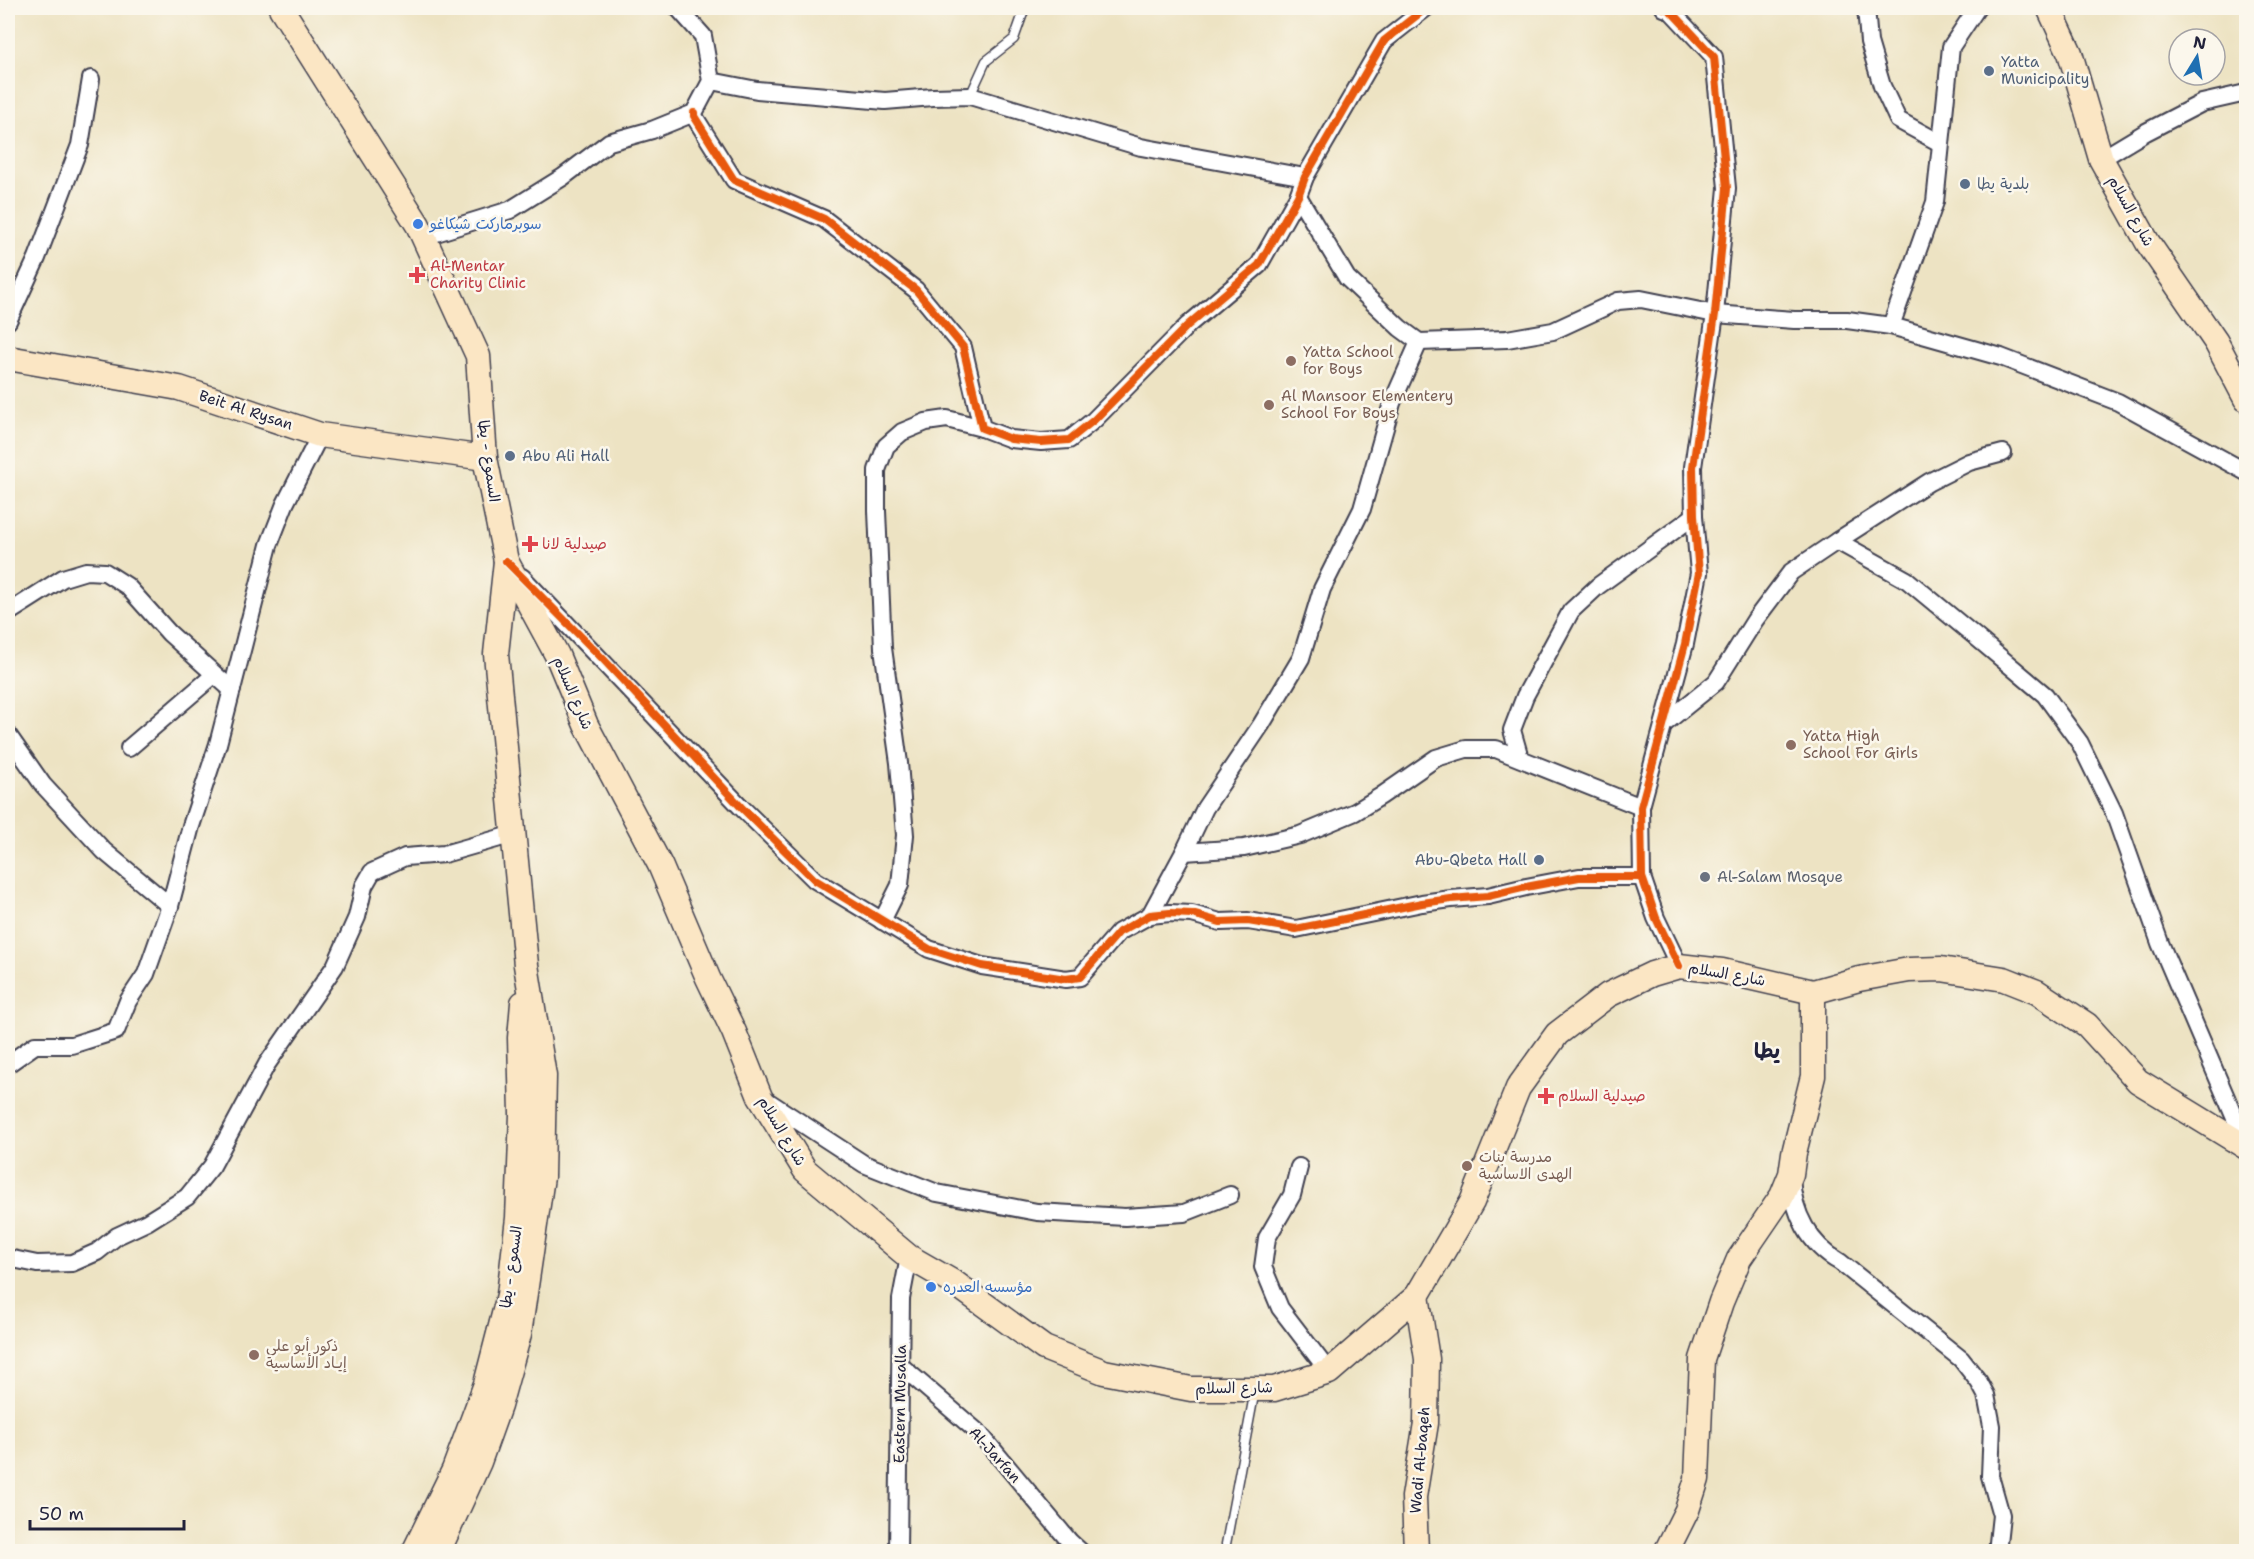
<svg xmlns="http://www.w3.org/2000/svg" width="2254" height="1559" viewBox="0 0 2254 1559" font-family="'Shantell Sans','Playpen Sans Arabic',sans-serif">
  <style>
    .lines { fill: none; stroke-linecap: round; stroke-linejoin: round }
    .lane-casing { stroke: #403f4f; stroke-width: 11 }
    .street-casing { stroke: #403f4f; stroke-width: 20 }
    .secondary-casing { stroke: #403f4f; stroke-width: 27 }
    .lane { stroke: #fff; stroke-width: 8 }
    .street { stroke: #fff; stroke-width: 16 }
    .secondary { stroke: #fbe6c4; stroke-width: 24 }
    .cycleway-casing { stroke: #fbf7ec; stroke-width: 11 }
    .cycleway { stroke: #e8590c; stroke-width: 8 }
    .service-dot { fill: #5c6f8a; stroke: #fbf7ec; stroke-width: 2 }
    .shop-dot { fill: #3f7fe0; stroke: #fbf7ec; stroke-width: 2 }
    .health-dot { fill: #e0444e; stroke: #fbf7ec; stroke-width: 2 }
    .education-dot { fill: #8d6e63; stroke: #fbf7ec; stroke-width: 2 }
    .worship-dot { fill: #6b7280; stroke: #fbf7ec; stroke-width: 2 }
    .labels { text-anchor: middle; stroke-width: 5; stroke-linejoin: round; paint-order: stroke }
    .service-label { font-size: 15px; fill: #4e5e75; stroke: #fbf7ec; text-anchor: start }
    .street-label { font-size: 15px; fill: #22223b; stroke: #fbf7ec }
    .shop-label { font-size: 15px; fill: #366cbe; stroke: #fbf7ec; text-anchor: start }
    .health-label { font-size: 15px; fill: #be3a42; stroke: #fbf7ec; text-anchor: start }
    .education-label { font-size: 15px; fill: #785e54; stroke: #fbf7ec; text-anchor: start }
    .worship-label { font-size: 15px; fill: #5b616d; stroke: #fbf7ec; text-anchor: start }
    .district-label { font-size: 21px; font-weight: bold; fill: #22223b; stroke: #fbf7ec }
  </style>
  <rect width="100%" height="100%" fill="#fbf7ec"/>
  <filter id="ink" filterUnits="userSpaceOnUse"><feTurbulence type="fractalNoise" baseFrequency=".0167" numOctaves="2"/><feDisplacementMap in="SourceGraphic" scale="12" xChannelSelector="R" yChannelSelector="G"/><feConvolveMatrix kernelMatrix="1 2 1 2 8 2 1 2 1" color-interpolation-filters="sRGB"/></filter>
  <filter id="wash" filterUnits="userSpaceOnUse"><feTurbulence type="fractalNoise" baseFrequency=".008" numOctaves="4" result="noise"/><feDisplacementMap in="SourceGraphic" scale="24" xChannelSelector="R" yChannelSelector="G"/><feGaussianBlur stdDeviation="1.35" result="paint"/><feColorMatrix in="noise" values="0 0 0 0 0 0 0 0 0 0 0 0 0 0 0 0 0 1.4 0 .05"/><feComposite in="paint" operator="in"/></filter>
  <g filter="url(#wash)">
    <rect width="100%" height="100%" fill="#ede3c3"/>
  </g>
  <g filter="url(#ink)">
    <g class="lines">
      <g class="lane-casing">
        <g id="lane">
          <polyline points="970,96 986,61 1014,39 1025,8"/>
          <polyline points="1226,1544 1255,1390"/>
        </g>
      </g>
      <g class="street-casing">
        <g id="street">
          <polyline points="1664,8 1670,10 1714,57 1727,188 1715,314 1693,467 1694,516 1699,573 1685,644 1641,807 1642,877 1656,918 1679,966"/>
          <polyline points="1866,8 1869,42 1882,86 1898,120 1940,143"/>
          <polyline points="1977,8 1951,47 1935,202 1891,326 2001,357 2118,402 2246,472"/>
          <polyline points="711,81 757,90 885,101 933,97 970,96 1141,147 1305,177"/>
          <polyline points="694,113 694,116 734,180 824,219 916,290 963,347 982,428 1011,439 1041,442 1069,440 1094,420 1188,325 1259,265 1298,196 1305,177 1384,41 1426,8"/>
          <polyline points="2101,159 2146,132 2202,103 2246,93"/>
          <polyline points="423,237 510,210 563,177 609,142 652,130 694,113 711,81 703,36 678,8"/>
          <polyline points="8,321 37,258 80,145 91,79"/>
          <polyline points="1419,342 1507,339 1553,331 1618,301 1641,299 1715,314 1794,320 1847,320 1891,326"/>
          <polyline points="1837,541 1907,580 1976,637 2045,695 2080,743 2114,813 2160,943 2246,1144"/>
          <polyline points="522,577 741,807 815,880 929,949 982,966 1066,979 1080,977 1119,932 1150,915 1170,913 1192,914 1220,922 1248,921 1296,929 1422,903 1451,899 1488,896 1526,887 1579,877 1642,877"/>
          <polyline points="8,613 63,578 86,571 105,572 127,586 169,633 232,690"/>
          <polyline points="1664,724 1716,682 1755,620 1791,572 1837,541 1929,482 1969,462 2003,453"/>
          <polyline points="8,735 43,785 104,851 170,906"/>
          <polyline points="129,748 214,675"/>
          <polyline points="1520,758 1512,730 1525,696 1571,611 1598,586 1694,516"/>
          <polyline points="1184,852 1244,848 1300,835 1355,812 1381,796 1436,758 1466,749 1496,749 1641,807"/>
          <polyline points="1150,915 1184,852 1205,808 1261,725 1301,658 1322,589 1362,509 1392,403 1419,342 1400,328 1347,278 1298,196"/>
          <polyline points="882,921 900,885 905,835 899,763 883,648 877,511 877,470 886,446 902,432 926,422 947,419 982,428"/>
          <polyline points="8,1064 35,1045 72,1045 116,1031 128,1001 146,974 170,906 191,826 218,744 269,545 285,504 320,435"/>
          <polyline points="766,1100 864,1164 937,1193 1037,1212 1125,1217 1184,1213 1230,1195"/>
          <polyline points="1299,1167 1292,1195 1267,1238 1263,1267 1280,1308 1329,1372"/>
          <path d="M1791,1178c2,35 18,67 49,84l121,97 18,23 7,13 6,31 -2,50 11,39 -4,37"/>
          <polyline points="8,1258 37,1264 72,1263 97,1252 117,1236 147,1222 187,1197 212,1166 267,1064 335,966 357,917 364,886 372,872 405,857 444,854 514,834"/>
          <polyline points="901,1366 980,1434 1070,1542 1081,1552"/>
          <polyline points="898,1552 901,1299 909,1257"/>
        </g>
      </g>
      <g class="secondary-casing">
        <g id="secondary">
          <polyline points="281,8 418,225 478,356 485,458 506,561 496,654 526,965 544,1076 542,1177 519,1334 499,1406 479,1462 438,1552"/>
          <polyline points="2049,8 2070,53 2101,159 2148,243 2216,342 2246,399"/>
          <polyline points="8,358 179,388 320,435 485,458"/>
          <polyline points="506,561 557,655 586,725 660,865 708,978 734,1032 760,1097 805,1170 909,1257 956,1284 1044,1348 1104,1372 1191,1389 1274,1389 1329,1372 1417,1296 1472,1202 1518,1088 1557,1034 1608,995 1652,974 1679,966 1722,971 1813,992 1859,979 1909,970 1941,969 2004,979 2037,992 2087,1025 2138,1081 2246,1147"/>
          <polyline points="414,1552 454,1470 486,1384 509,1295 518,1218 522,1114 520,1038 523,1003"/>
          <polyline points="1416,1552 1414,1497 1426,1423 1427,1359 1417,1296"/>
          <polyline points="1666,1552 1687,1510 1697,1479 1702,1359 1721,1302 1739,1259 1782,1196 1791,1174 1794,1153 1813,1076 1813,992"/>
        </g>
      </g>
      <use href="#lane" class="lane"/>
      <use href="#street" class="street"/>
      <use href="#secondary" class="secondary"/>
      <g class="cycleway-casing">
        <g id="cycleway">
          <polyline points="1664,8 1670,10 1714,57 1727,188 1715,314 1693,467 1694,516 1699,573 1685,644 1641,807 1642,877 1656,918 1679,966"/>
          <polyline points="694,113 694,116 734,180 824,219 916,290 963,347 982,428 1011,439 1041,442 1069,440 1094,420 1188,325 1259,265 1298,196 1305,177 1384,41 1426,8"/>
          <polyline points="506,561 604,660 741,807 815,880 929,949 982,966 1066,979 1080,977 1119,932 1150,915 1170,913 1192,914 1220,922 1248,921 1296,929 1422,903 1451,899 1488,896 1526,887 1579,877 1642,877"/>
        </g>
      </g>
      <use href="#cycleway" class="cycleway"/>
    </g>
  </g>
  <g class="service-dot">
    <circle cx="1989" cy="71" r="6"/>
    <circle cx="1965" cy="184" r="6"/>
    <circle cx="510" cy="456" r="6"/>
    <circle cx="1539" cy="860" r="6"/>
  </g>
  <g class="shop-dot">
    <circle cx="418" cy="224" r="6"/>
    <circle cx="931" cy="1287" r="6"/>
  </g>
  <g class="health-dot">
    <path d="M414 266h6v6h6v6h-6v6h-6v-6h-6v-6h6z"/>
    <path d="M527 535h6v6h6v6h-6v6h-6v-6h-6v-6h6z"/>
    <path d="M1543 1087h6v6h6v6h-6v6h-6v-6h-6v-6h6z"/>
  </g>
  <g class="education-dot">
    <circle cx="1291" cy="361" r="6"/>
    <circle cx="1269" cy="405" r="6"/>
    <circle cx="1791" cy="745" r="6"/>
    <circle cx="1467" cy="1166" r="6"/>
    <circle cx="254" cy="1355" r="6"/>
  </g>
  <circle class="worship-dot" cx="1705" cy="877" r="6"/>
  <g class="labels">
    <g class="service-label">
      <text x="2001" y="67">Yatta<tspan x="2001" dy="17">Municipality</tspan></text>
      <text x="1977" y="189">بلدية يطا</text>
      <text x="522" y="461">Abu Ali Hall</text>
      <text x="1527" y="865" text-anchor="end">Abu-Qbeta Hall</text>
    </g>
    <g class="street-label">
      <text transform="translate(2131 211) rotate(61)" y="5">شارع السلام</text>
      <text transform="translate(246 410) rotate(18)" y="5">Beit Al Rysan</text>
      <text transform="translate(489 461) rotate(82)" y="5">السموع - يطا</text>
      <text transform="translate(573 693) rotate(67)" y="5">شارع السلام</text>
      <text transform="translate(1727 974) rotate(10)" y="5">شارع السلام</text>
      <text transform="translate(782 1131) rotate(59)" y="5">شارع السلام</text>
      <text transform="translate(511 1267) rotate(-82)" y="5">السموع - يطا</text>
      <text transform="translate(1234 1388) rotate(-1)" y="5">شارع السلام</text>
      <text transform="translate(900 1404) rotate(-89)" y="5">Eastern Musalla</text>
      <text transform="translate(995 1455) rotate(48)" y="5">Al-Jarfan</text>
      <text transform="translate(1420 1460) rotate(-85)" y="5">Wadi Al-baqeh</text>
    </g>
    <g class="shop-label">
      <text x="430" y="229">سوبرماركت شيكاغو</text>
      <text x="943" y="1292">مؤسسه العدره</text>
    </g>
    <g class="health-label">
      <text x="430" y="271">Al-Mentar<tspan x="430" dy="17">Charity Clinic</tspan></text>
      <text x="542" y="549">صيدلية لانا</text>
      <text x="1558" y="1101">صيدلية السلام</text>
    </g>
    <g class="education-label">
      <text x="1303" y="357">Yatta School<tspan x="1303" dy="17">for Boys</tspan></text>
      <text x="1281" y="401">Al Mansoor Elementery<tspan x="1281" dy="17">School For Boys</tspan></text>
      <text x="1803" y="741">Yatta High<tspan x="1803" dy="17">School For Girls</tspan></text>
      <text x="1479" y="1162">مدرسة بنات<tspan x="1479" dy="17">الهدى الاساسية</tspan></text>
      <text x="266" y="1351">ذكور أبو علي<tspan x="266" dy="17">إيـاد الأساسية</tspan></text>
    </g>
    <g class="worship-label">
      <text x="1717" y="882">Al-Salam Mosque</text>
    </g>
    <g class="district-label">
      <text x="1767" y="1058">يطا</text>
    </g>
  </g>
  <rect width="2254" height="1559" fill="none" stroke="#fbf7ec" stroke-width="30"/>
  <g transform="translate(2197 57) rotate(11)"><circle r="28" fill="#fbf7ec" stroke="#a4a2a5" stroke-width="1.5"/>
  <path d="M0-4.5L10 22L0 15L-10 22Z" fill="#1f6fb2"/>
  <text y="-9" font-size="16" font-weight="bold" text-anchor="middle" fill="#22223b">N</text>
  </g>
  <path d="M30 1520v9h154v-9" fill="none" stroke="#22223b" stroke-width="3"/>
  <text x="39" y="1520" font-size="18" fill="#22223b" stroke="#fbf7ec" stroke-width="4.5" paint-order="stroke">50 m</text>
</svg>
